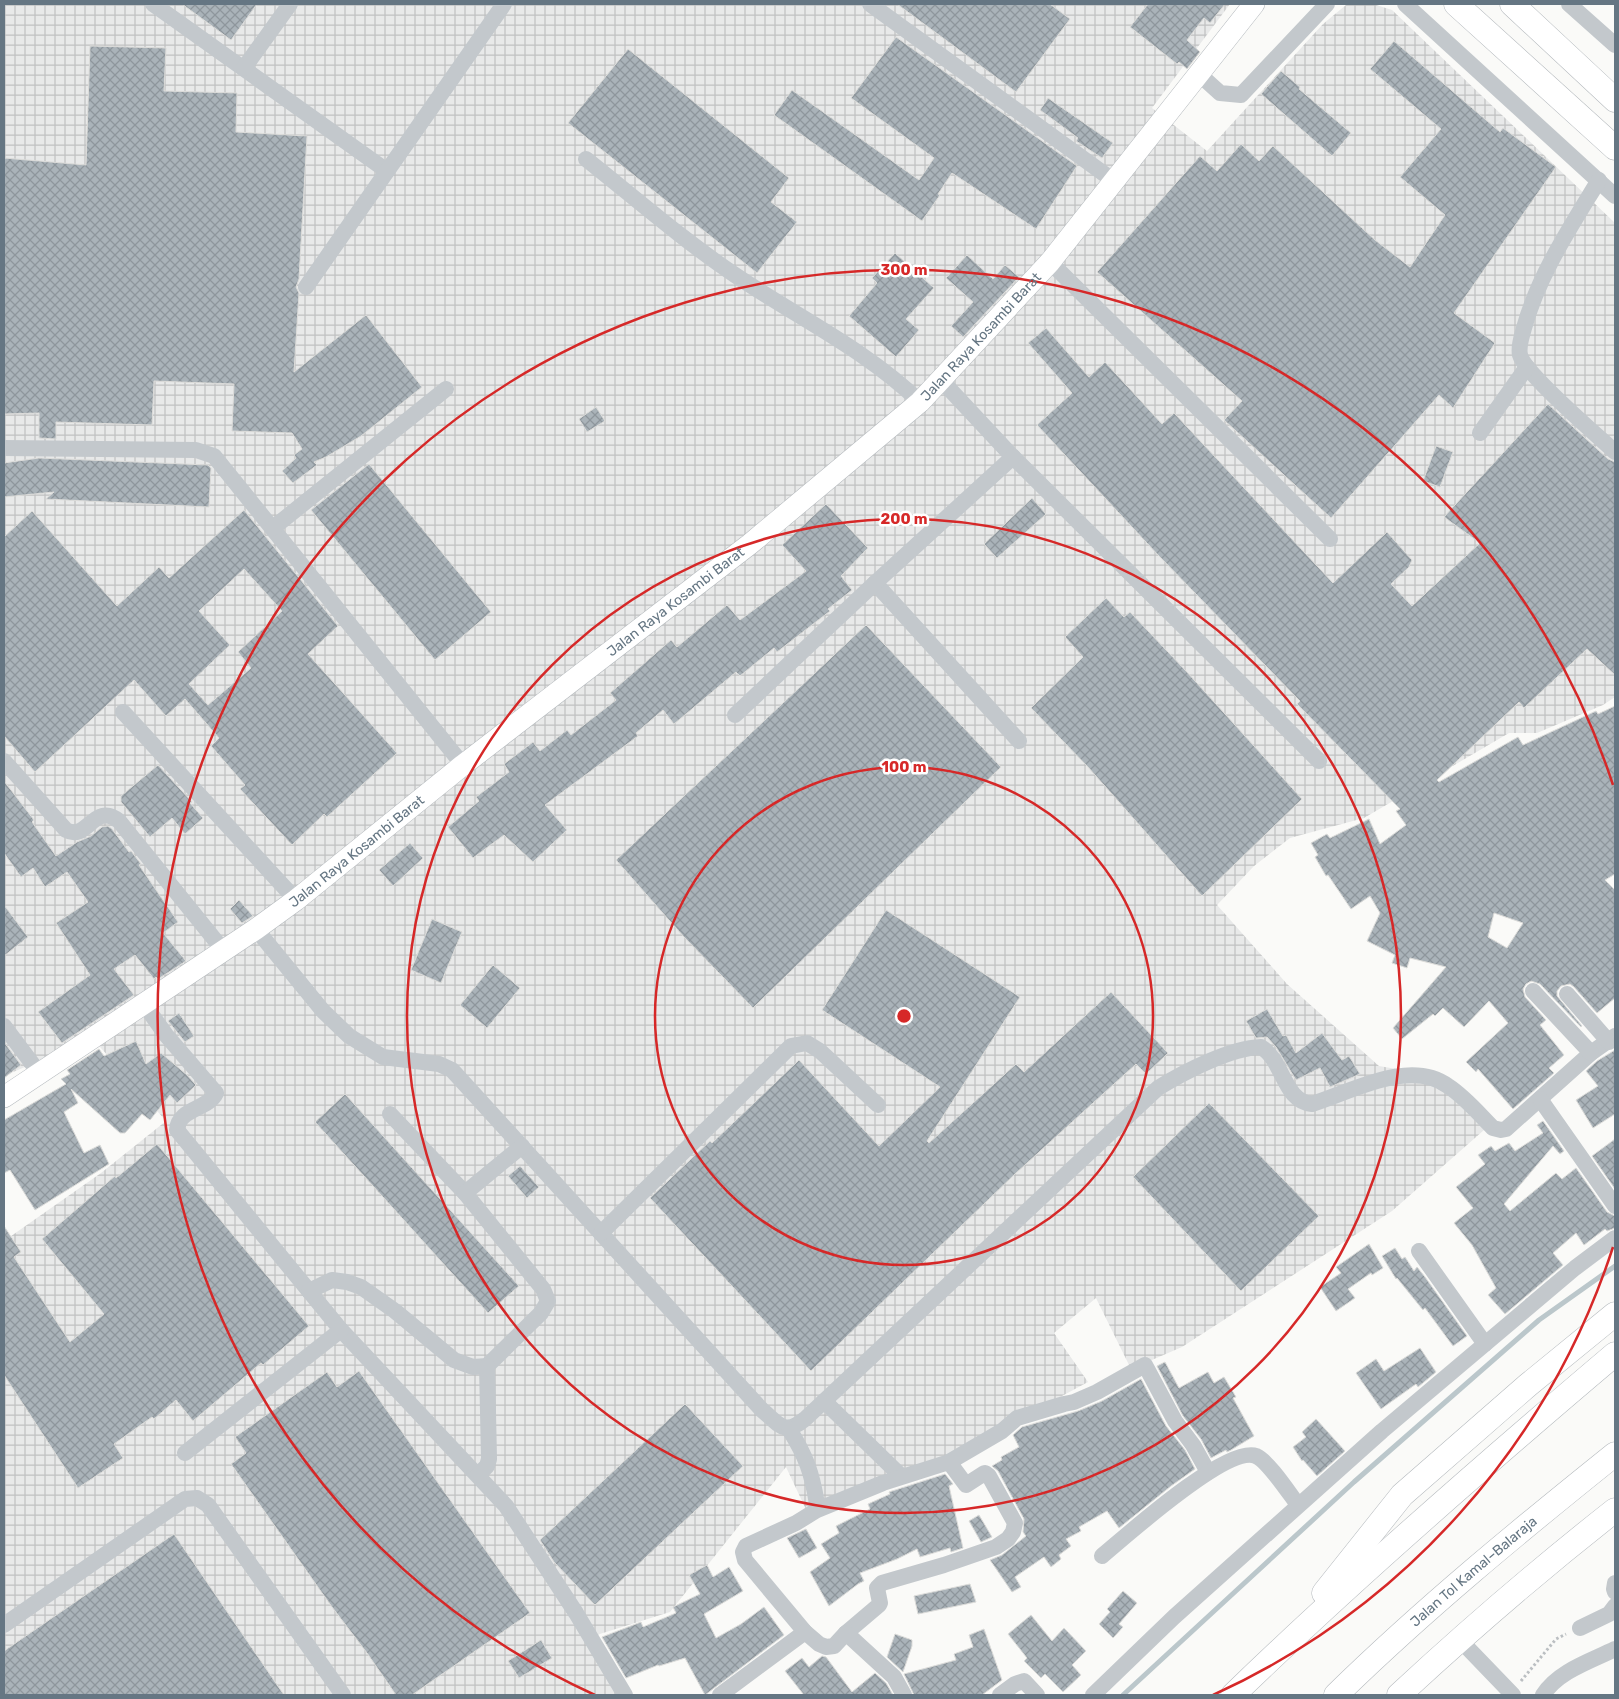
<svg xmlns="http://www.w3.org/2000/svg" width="1619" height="1699" viewBox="0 0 1619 1699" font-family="Rubik,sans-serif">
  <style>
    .industrial { fill: url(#industrial-grid) }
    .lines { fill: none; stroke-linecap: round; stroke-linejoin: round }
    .stream { stroke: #bbc7cb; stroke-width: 5 }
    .building { fill: url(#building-cross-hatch); stroke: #dcdcda; fill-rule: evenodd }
    .major-casing { stroke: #b5babe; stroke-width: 22 }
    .highway-casing { stroke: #b4b9bd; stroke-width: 25 }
    .path { stroke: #bbbfc2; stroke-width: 3; stroke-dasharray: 2.5 2.5; stroke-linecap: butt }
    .minor { stroke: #c3c8cc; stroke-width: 16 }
    .major { stroke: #fff; stroke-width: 21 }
    .highway { stroke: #fff; stroke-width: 24 }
    .ring { fill: none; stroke: #d62828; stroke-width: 2.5 }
    .labels { text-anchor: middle; stroke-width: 5; stroke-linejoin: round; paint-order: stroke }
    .street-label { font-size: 14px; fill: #657683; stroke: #fff }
    .centre { fill: #d62828; stroke: #fff; stroke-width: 2.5 }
    .ring-label { font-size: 15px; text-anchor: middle; font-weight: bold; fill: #d62828; stroke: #fff; stroke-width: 5; stroke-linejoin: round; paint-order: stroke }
  </style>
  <defs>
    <pattern id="industrial-grid" width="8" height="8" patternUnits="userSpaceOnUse" patternTransform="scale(1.25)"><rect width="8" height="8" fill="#e8e9e9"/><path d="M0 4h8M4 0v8" fill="none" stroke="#c0c1c2"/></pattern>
    <pattern id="building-cross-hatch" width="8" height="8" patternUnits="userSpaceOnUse" patternTransform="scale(1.25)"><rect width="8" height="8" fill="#aab3b9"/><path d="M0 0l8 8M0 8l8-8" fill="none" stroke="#8e969c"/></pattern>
  </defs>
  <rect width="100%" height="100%" fill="#fafaf8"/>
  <polygon class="industrial" points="4,4 1230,4 1152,108 1207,151 1323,24 1346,5 1373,4 1392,10 1615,223 1615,697 1603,705 1537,733 1509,733 1364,818 1290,838 1254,866 1217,905 1287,984 1379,1066 1443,1077 1492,1123 1392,1211 1182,1347 1131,1369 1096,1298 1054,1333 1088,1382 919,1473 811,1520 786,1467 670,1612 587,1638 622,1695 4,1695 4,1241 101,1173 166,1121 92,1038 4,1076"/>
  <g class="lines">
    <polyline class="stream" points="1123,1695 1354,1482 1539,1320 1615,1266"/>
  </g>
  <g class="building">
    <polygon points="182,4 257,4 231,40"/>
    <polygon points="897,4 1050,4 1070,19 1016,92"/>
    <polygon points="1148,4 1225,4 1210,23 1204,18 1187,40 1200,52 1187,69 1179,62 1177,64 1130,27"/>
    <polygon points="896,37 1077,166 1036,229 952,173 938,194 940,195 922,221 774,115 792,90 919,180 934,158 851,98"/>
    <polygon points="1394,41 1500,132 1503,128 1556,167 1454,313 1495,343 1453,408 1439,395 1331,518 1224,420 1242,401 1097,272 1200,156 1217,171 1241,144 1259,161 1273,146 1375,240 1410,267 1445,215 1400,177 1441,129 1370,69"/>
    <polygon points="90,46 166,48 164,91 237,93 236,132 307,136 299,279 296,287 299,293 294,372 366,315 422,387 361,436 326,457 314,462 317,465 293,483 282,471 296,458 294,455 302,449 292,433 232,431 234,384 154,381 152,425 56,422 56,439 39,438 39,413 4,414 4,158 86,165"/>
    <polygon points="628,49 789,178 771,202 797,222 757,273 568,123"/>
    <polygon points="1281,71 1300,87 1299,89 1351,133 1332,156 1261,94"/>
    <polygon points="1048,98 1113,143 1102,158 1076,141 1078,138 1040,110"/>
    <polygon points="895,253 934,288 906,319 919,330 896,357 849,316 877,283 872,278"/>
    <polygon points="967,255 993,279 1005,265 1019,277 963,337 951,326 973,302 946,278"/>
    <path d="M1046,328l43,49 16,-15 57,62 12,-11 159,170 54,-51 25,28 -3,7 -18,17 21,22 68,-63 -36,-26 104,-113 60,55 7,3v213l-28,-26 -63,59 -5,-6 -82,78 2,2 79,-45 5,8 73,-34 2,3 17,-8v168l-10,6 10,10v108l-18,15 -23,-26 -4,-3 -9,2 -4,5v5l25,30 -1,1 -41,-43 -9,-3 -5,3 -3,5 2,8 21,23 -6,5 24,30 -15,13 5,5 -41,36 -35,-40 -2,3 -10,-10 42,-39 -19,-22 -25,26 -21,-19 -8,8 -2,-2 -31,25 -9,-11 53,-61 -36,-9 -3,10 -15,-5 3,-8 -28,-14 13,-28 -10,-17 -19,13 -23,-34 -2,1 -11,-19 3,-2 -7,-12 16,-9 3,4 39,-19 11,25 26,-19 -10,-14 4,-2 -103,-105 3,-3 -141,-145 -122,-131 35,-32 -44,-50zM1494,913l29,10 -16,25 -19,-11z"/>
    <polygon points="596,407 605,421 587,432 579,419"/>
    <polygon points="1436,446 1453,452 1440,487 1423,481"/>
    <polygon points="39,458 208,465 211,468 209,507 46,499 54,492 4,497 4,463"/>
    <polygon points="369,464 491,612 435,660 311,510"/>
    <polygon points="1032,498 1046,514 997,558 984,544"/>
    <polygon points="826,504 868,548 841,576 852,590 828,609 830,611 777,652 774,648 740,676 736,672 674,724 663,710 636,733 638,736 545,805 567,830 533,862 504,835 473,858 448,827 479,801 476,797 509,772 504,764 533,742 540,751 567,730 571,735 616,700 610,693 671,640 677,647 727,605 740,620 806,571 782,545"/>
    <path d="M244,510l94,116 -30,28 89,99 -70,64 -3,-3 -32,31 -52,-56 5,-4 -34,-39 8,-8 -34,-39 -19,17 -32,-36 -99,92 -31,-36v-199l28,-26 85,95 42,-39 10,11zM244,569l38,42 -44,41 13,16 -43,37 -19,-21 41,-39 -31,-34z"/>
    <polygon points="1106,598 1124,617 1130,612 1186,671 1302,799 1202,896 1088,767 1031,708 1083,657 1065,637"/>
    <polygon points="866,625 1001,767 753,1008 684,937 616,860"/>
    <polygon points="158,765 192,802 190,803 203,818 185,834 172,818 150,837 121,802 121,796"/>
    <polygon points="4,781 34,820 32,822 56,856 77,842 91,836 102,827 108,826 112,829 129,852 131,851 141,864 139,865 178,922 163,933 186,961 158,979 156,977 154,979 135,955 114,969 134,995 62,1043 38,1012 90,975 56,923 88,902 67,872 45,887 33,868 21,877 4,853"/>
    <polygon points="410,843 423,858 393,886 379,870"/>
    <polygon points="239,900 253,916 242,923 230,909"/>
    <polygon points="4,905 28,937 4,956"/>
    <polygon points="886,910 1020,997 927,1141 929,1143 1016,1064 1024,1072 1111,992 1168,1053 1146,1074 1136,1064 1016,1173 811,1371 650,1198 710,1141 712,1143 799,1060 879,1146 940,1087 822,1010"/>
    <polygon points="432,919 462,932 441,983 411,970"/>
    <polygon points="493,965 520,988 487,1028 460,1005"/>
    <polygon points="1267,1009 1283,1036 1286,1035 1296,1053 1322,1033 1342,1060 1349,1056 1360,1074 1330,1087 1320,1068 1296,1080 1276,1047 1267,1037 1256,1038 1246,1021"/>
    <polygon points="179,1013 194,1036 185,1042 168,1021"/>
    <polygon points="136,1041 146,1064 161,1053 187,1075 196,1085 177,1103 170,1095 150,1120 142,1114 125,1133 120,1133 71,1089 78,1103 64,1112 84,1153 100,1145 109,1164 35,1210 10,1170 4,1173 4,1120 66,1084 61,1079 70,1074 67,1070 99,1049 104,1056"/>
    <polygon points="4,1042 21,1065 4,1078"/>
    <polygon points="1615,1050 1615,1114 1593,1128 1576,1100 1598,1086 1586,1071 1597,1061"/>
    <polygon points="345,1094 519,1286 488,1313 315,1122"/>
    <polygon points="1209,1103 1319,1216 1241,1291 1133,1177"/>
    <polygon points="1543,1121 1564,1151 1560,1154 1553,1146 1504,1204 1510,1211 1556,1173 1562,1179 1576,1168 1607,1212 1615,1216 1615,1228 1607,1231 1605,1229 1584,1245 1576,1233 1553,1253 1563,1265 1505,1314 1488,1295 1496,1288 1472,1245 1454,1223 1473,1208 1456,1187 1485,1164 1478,1155 1491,1146 1495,1151 1509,1143 1515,1151 1543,1133 1537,1125"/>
    <polygon points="1615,1139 1615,1189 1592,1156"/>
    <polygon points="157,1144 309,1326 263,1365 261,1363 193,1421 176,1400 154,1419 152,1417 114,1444 123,1458 78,1488 4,1375 4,1226 21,1252 14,1257 70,1342 104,1314 42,1239 115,1176 116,1178"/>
    <polygon points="520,1166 539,1187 527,1198 508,1176"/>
    <polygon points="1369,1244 1383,1268 1372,1275 1371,1273 1348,1289 1355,1298 1336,1311 1320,1287 1341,1273 1336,1267"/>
    <polygon points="1395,1248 1402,1259 1405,1257 1414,1271 1417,1267 1425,1277 1467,1336 1453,1346 1425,1308 1423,1310 1397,1278 1396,1279 1382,1256"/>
    <polygon points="1420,1348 1436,1372 1418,1387 1416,1384 1381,1409 1356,1373 1376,1359 1384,1371"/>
    <polygon points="1165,1362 1179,1388 1208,1372 1214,1383 1224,1377 1236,1397 1233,1398 1254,1436 1231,1450 1227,1452 1226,1450 1211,1458 1201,1439 1183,1416 1157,1366"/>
    <polygon points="359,1371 530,1613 412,1695 396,1695 367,1653 332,1607 231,1464 246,1453 235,1437 327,1372 337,1387"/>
    <polygon points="1141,1379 1166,1426 1185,1450 1195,1469 1171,1486 1119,1528 1107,1511 1079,1527 1081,1531 1066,1539 1071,1546 1059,1555 1061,1559 1051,1567 1044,1557 1015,1577 1021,1587 1012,1592 990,1560 1002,1555 1026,1536 1023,1532 1024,1519 998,1471 992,1466 1002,1460 1001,1457 1019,1447 1013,1435 1022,1427 1078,1411 1102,1401"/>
    <polygon points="685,1404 743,1466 595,1605 554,1562 540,1540"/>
    <polygon points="1316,1419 1345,1451 1317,1476 1303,1460 1302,1461 1293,1447 1306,1437 1302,1432"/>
    <polygon points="945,1474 953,1484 949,1486 963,1548 951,1552 950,1548 920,1557 917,1549 897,1559 860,1573 864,1581 858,1584 829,1606 810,1572 830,1558 821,1544 839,1533 836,1526 870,1509 868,1504 890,1494 889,1492"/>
    <polygon points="979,1515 992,1537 981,1542 969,1521"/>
    <polygon points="806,1529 817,1548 799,1558 787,1538"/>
    <polygon points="174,1534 284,1695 4,1695 4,1651"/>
    <polygon points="707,1565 713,1577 729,1567 743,1591 704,1614 716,1638 741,1624 764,1607 784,1635 705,1695 685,1658 659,1666 658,1665 626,1678 602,1637 641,1622 643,1627 676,1613 673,1607 700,1594 689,1575"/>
    <polygon points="970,1584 976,1602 918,1614 914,1596"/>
    <polygon points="1123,1591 1137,1603 1119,1624 1123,1627 1113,1638 1099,1624 1110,1612 1107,1609"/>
    <polygon points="1031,1615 1052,1641 1064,1628 1086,1651 1072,1665 1081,1675 1063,1692 1045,1674 1041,1678 1024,1661 1027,1658 1008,1634"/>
    <polygon points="984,1629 1002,1680 982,1695 914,1695 904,1674 956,1660 954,1654 973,1647 969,1635"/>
    <polygon points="895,1634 912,1640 912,1646 903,1672 887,1657"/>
    <polygon points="541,1640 552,1658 519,1678 508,1661"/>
    <polygon points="822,1656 826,1657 852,1692 875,1673 886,1683 893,1695 804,1695 785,1671 802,1658 809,1667"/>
  </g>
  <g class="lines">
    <g class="major-casing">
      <g id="major">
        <path id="s1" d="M4,1097l252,-168 40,-29 167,-135 287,-221 170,-142 130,-140 204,-258"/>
      </g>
    </g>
    <g class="highway-casing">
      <g id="highway">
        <polyline points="1456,4 1615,148"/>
        <polyline points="1512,4 1615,100"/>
        <polyline points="1324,1593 1402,1495 1528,1385 1615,1314"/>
        <path d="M1233,1695c123,-119 252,-231 382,-341"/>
        <path id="s2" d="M1336,1695c88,-86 183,-164 279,-241"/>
        <path d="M1399,1695c69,-64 141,-126 216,-185"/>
      </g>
    </g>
    <polyline class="path" points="1521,1681 1556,1639 1566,1634"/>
    <g class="minor">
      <polyline points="153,4 387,171"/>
      <polyline points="870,4 1114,181"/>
      <polyline points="1405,4 1615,196"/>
      <polyline points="1569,4 1615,45"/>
      <polyline points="244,68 290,4"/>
      <polyline points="1199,74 1220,93 1241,95 1327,4"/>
      <path d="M586,159c49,39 97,81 149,116 62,42 130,74 185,127"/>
      <path d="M1599,180c-29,48 -60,94 -75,148 -2,8 -6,18 -4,27 5,19 77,80 95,97"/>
      <polyline points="1050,262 1330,539"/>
      <polyline points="306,287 504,4"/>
      <polyline points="941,380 1013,457 1319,761"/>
      <polyline points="1480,433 1527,367"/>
      <polyline points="4,448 196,450 214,456 463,765"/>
      <polyline points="273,528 446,389"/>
      <polyline points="875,583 1019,741"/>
      <polyline points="123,712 296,900"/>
      <polyline points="735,715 875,583 1013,457"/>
      <path d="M4,761l62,69c22,12 28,-29 53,-9l96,119 8,11"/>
      <path d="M256,929l67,82 26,25 34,21 56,7 13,6 310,340c18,15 22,26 43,9l353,-331c26,-16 72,-40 103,-41 23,14 22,54 51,57 39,-12 98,-46 136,-18 17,11 31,28 45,42l8,2 5,-1 85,-76 24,-17"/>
      <polyline points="1533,991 1591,1053"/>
      <polyline points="1567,994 1609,1042"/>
      <path d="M144,1004l22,31 50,58c-8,17 -38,15 -39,37l164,200 165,176 70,107 49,82"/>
      <polyline points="4,1026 40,1074"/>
      <polyline points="1540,1099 1615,1206"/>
      <polyline points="390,1114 465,1193"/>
      <polyline points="601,1233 791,1046 807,1043 820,1051 878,1105"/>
      <polyline points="1419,1251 1485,1344"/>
      <polyline points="309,1291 332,1280 347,1282 361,1287 395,1311 454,1360 473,1367 487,1366 541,1313 548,1301 543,1289 465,1193 522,1146"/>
      <polyline points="824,1401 901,1476"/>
      <path d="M789,1429c17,27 23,44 28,75"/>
      <polyline points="185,1453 341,1330"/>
      <polyline points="949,1462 966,1485 983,1474 985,1473 989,1476 1015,1523 1013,1532 1008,1539 996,1547 944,1565 882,1583 877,1588 880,1603 879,1605 846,1633 834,1646 826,1647 819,1644 805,1632 745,1560 743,1552 746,1546 796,1523 817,1510 883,1483 949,1462 1002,1431 1017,1418 1064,1404 1074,1402 1097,1392 1145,1365 1175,1421 1193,1445 1208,1472"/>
      <polyline points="478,1475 487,1466 489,1459 487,1366"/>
      <path d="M1102,1556c24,-20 125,-111 154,-100 12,5 33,37 42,49"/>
      <polyline points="1615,1583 1614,1589 1615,1592"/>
      <polyline points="4,1625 185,1499 197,1498 208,1505 343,1695"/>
      <polyline points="1580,1628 1609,1614 1615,1606"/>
      <polyline points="846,1633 894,1677 904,1695"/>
      <polyline points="1460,1640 1513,1695"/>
      <polyline points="720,1695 805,1632"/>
      <polyline points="1000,1695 1015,1684 1024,1681 1037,1695"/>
      <polyline points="1093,1695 1174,1617 1382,1431 1575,1268 1615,1238"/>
      <path d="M1543,1695c15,-24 48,-34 72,-46"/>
    </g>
    <use href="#major" class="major"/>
    <use href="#highway" class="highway"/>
  </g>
  <g class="ring">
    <circle cx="904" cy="1016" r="249"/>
    <circle cx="904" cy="1016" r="497"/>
    <path d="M1613 1247A746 746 0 0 1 1213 1695M595 1695A746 746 0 1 1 1613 785"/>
  </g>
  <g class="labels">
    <g class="street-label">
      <text dy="5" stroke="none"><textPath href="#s1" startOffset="1240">Jalan Raya Kosambi Barat</textPath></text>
      <text dy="5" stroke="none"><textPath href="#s1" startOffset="835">Jalan Raya Kosambi Barat</textPath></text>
      <text dy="5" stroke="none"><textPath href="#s1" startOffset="430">Jalan Raya Kosambi Barat</textPath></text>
      <text dy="5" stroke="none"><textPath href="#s2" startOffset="185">Jalan Tol Kamal–Balaraja</textPath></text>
    </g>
  </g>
  <circle cx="904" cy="1016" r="8" class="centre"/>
  <g class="ring-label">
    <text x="904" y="275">300 m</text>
    <text x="904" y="524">200 m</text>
    <text x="904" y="772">100 m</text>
  </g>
  <rect width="1619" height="1699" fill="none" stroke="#657683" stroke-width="10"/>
</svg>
